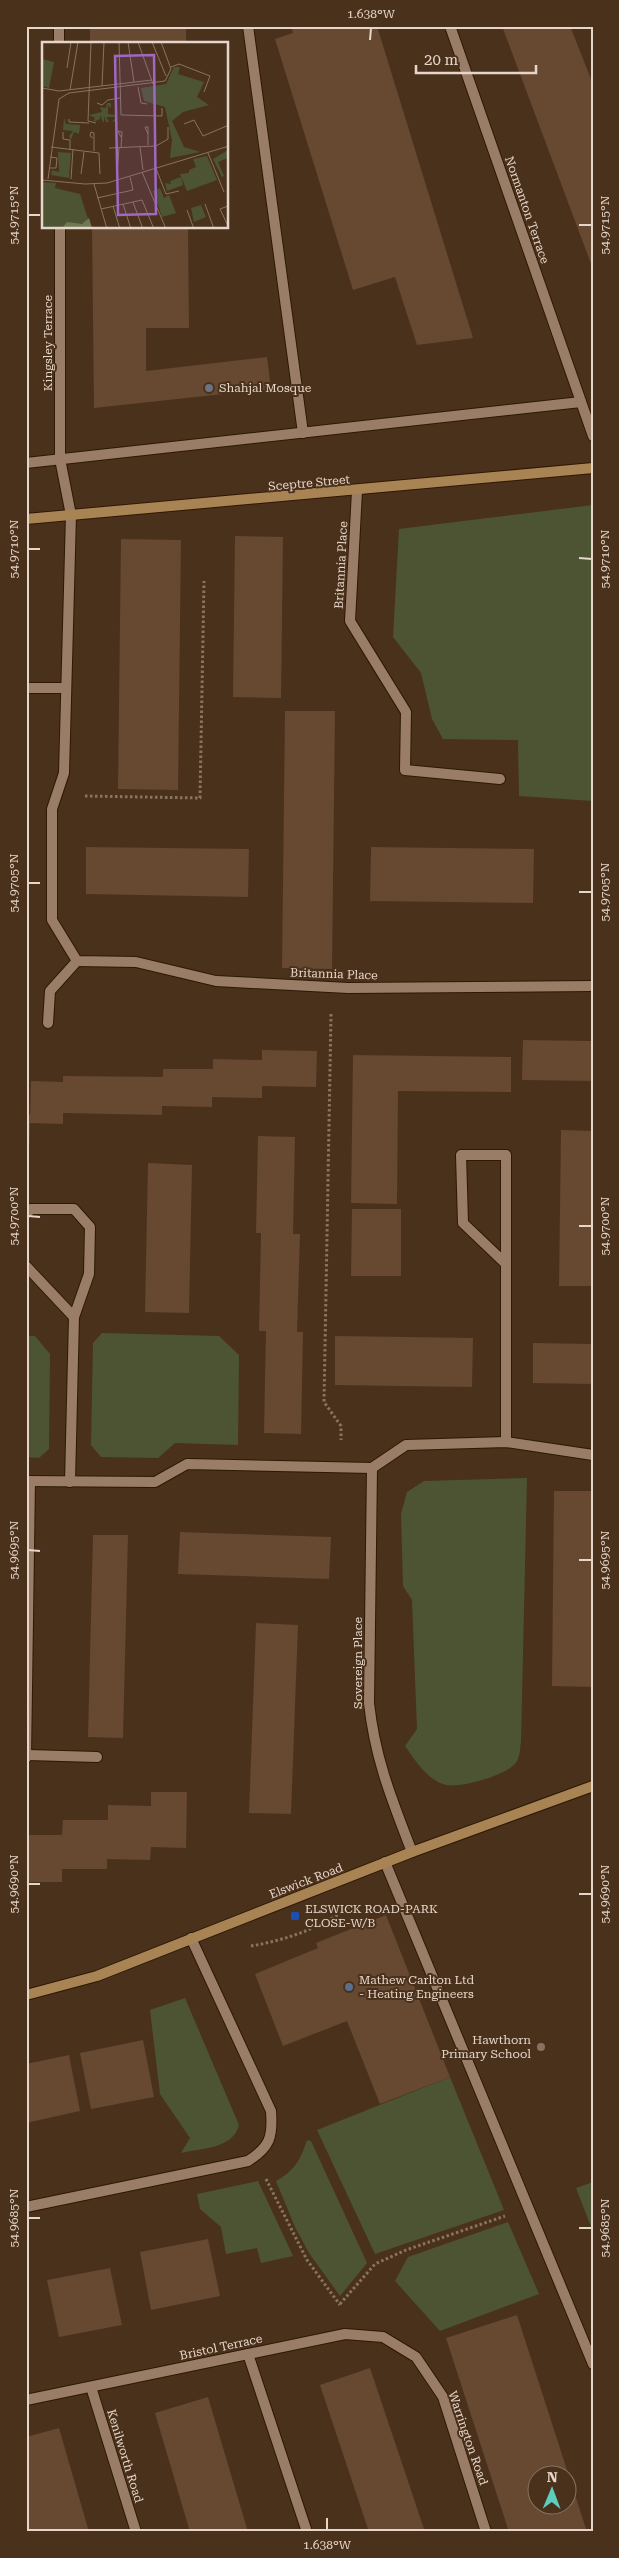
<svg xmlns="http://www.w3.org/2000/svg" width="619" height="2558" viewBox="0 0 619 2558" font-family="'Roboto Serif',serif">
  <style>
    .green { fill: #4c5434 }
    .building { fill: #674830; fill-rule: evenodd }
    .lines { fill: none; stroke-linecap: round; stroke-linejoin: round }
    .lane-casing { stroke: #2f1804; stroke-width: 12 }
    .street-casing { stroke: #2f1804; stroke-width: 12 }
    .secondary-casing { stroke: #2f1804; stroke-width: 12 }
    .path { stroke: #897462; stroke-width: 3; stroke-dasharray: 2.5 2.5; stroke-linecap: butt }
    .lane { stroke: #9a7d66; stroke-width: 10 }
    .street { stroke: #9a7d66; stroke-width: 10 }
    .secondary { stroke: #a88455; stroke-width: 10 }
    .ticks { fill: none; stroke: #e6d6c9; stroke-width: 2 }
    .worship-dot { fill: #6b7280; stroke: #4a311c; stroke-width: 2 }
    .transit-dot { fill: #1a4fb4; stroke: #4a311c; stroke-width: 2 }
    .service-dot { fill: #5c6f8a; stroke: #4a311c; stroke-width: 2 }
    .education-dot { fill: #8d6e63; stroke: #4a311c; stroke-width: 2 }
    .labels { text-anchor: middle; stroke-width: 4; stroke-linejoin: round; paint-order: stroke }
    .street-label { font-size: 12px; fill: #e6d6c9; stroke: #4a311c }
    .poi-label { font-size: 12px; fill: #e6d6c9; stroke: #4a311c; text-anchor: start }
    .inset-road { fill: none; stroke: #887361; stroke-width: 1 }
    .view { fill: #a068c2; fill-opacity: 0.15; stroke: #a068c2; stroke-width: 2.5 }
    .inset-edge { fill: none; stroke: #e6d6c9; stroke-width: 2.5 }
    .neatline { fill: none; stroke: #e6d6c9; stroke-width: 2 }
    .ticks-label { font-size: 12px; text-anchor: middle; fill: #e6d6c9 }
  </style>
  <rect width="100%" height="100%" fill="#4a311c"/>
  <g class="green">
    <polygon points="593,505 593,801 519,796 518,740 443,739 432,719 421,673 393,637 399,529"/>
    <polygon points="102,1333 219,1336 239,1355 238,1445 175,1443 158,1458 101,1457 91,1445 93,1343"/>
    <polygon points="26,1336 35,1336 50,1354 49,1449 39,1458 26,1457"/>
    <path d="M527,1478l-6,264c-1,6 -1,14 -4,19 -7,14 -56,27 -71,24 -19,-5 -31,-25 -41,-39l12,-17 -5,-129 -9,-14 -2,-72 6,-22 17,-11z"/>
    <path d="M185,1998l54,127c-6,24 -37,23 -58,28l9,-15 -30,-44 -10,-84z"/>
    <polygon points="450,2077 504,2210 375,2254 317,2130"/>
    <path d="M307,2140l4,1 56,122 -27,33 -31,-43 -14,-26 -19,-46c19,-11 24,-20 31,-41z"/>
    <polygon points="258,2181 293,2256 261,2263 257,2248 226,2254 221,2227 200,2209 197,2194"/>
    <polygon points="593,2182 593,2232 576,2188"/>
    <polygon points="508,2222 539,2294 440,2331 395,2281 408,2257"/>
  </g>
  <g class="building">
    <rect x="90" y="26" width="96" height="18"/>
    <polygon points="291,26 377,26 473,338 417,345 395,277 353,290 275,39 293,33"/>
    <polygon points="502,26 570,26 593,84 593,269"/>
    <polygon points="92,228 188,228 189,328 146,328 146,371 267,357 271,389 94,408"/>
    <polygon points="235,536 283,537 281,698 233,697"/>
    <polygon points="121,539 181,540 178,790 118,789"/>
    <polygon points="285,711 335,711 332,969 282,968"/>
    <polygon points="86,847 249,849 248,897 86,894"/>
    <polygon points="371,847 534,849 533,903 370,901"/>
    <polygon points="523,1040 593,1041 593,1081 522,1080"/>
    <polygon points="262,1050 317,1051 316,1087 262,1086 262,1098 212,1097 212,1107 162,1106 162,1115 63,1113 63,1124 30,1123 29,1151 26,1151 26,1115 30,1115 31,1081 63,1082 63,1076 163,1077 163,1069 213,1069 213,1059 262,1060"/>
    <polygon points="353,1055 511,1057 511,1092 398,1091 397,1204 351,1203"/>
    <polygon points="561,1130 593,1131 593,1286 559,1286"/>
    <polygon points="258,1136 295,1137 293,1234 300,1234 297,1332 303,1332 301,1434 264,1433 266,1331 259,1331 261,1233 256,1233"/>
    <polygon points="148,1163 192,1165 189,1313 145,1312"/>
    <polygon points="352,1209 401,1209 401,1276 351,1276"/>
    <polygon points="335,1336 473,1338 472,1387 335,1385"/>
    <polygon points="533,1343 593,1344 593,1384 533,1383"/>
    <polygon points="554,1491 593,1491 593,1687 552,1686"/>
    <polygon points="180,1532 331,1537 329,1579 178,1574"/>
    <polygon points="93,1535 128,1535 123,1738 88,1737"/>
    <polygon points="256,1623 298,1625 291,1814 249,1813"/>
    <polygon points="151,1792 187,1792 186,1848 151,1847 150,1860 107,1859 107,1869 62,1869 62,1882 26,1882 26,1835 62,1835 63,1820 108,1820 108,1805 151,1806"/>
    <polygon points="386,1915 450,2077 380,2104 347,2021 283,2046 255,1974 318,1948 316,1943"/>
    <polygon points="143,2040 154,2097 91,2109 80,2053"/>
    <polygon points="69,2055 80,2111 26,2123 26,2064"/>
    <polygon points="208,2239 220,2296 151,2310 140,2252"/>
    <polygon points="110,2268 122,2325 59,2337 47,2280"/>
    <path d="M517,2315l70,217h-78l-63,-194zM536,2476h30v30h-30z"/>
    <polygon points="370,2368 425,2532 369,2532 320,2385"/>
    <polygon points="208,2397 248,2532 190,2532 155,2413"/>
    <polygon points="59,2428 89,2532 28,2532 26,2524 26,2437"/>
  </g>
  <g class="lines">
    <g class="lane-casing">
      <g id="lane">
        <polyline points="248,26 303,433"/>
        <polyline points="385,1862 593,2364"/>
        <path d="M26,2207l222,-46c22,-14 25,-24 23,-50l-80,-173"/>
        <polyline points="248,2354 307,2532"/>
      </g>
    </g>
    <g class="street-casing">
      <g id="street">
        <polyline points="59,26 59,44"/>
        <polyline points="450,26 593,436"/>
        <polyline points="60,228 60,459 71,515 64,773 52,809 52,920 77,961 136,962 216,981 348,988 593,986"/>
        <polyline points="26,463 581,402"/>
        <polyline points="357,491 350,621 406,712 405,770 500,779"/>
        <polyline points="26,688 66,688"/>
        <polyline points="48,1023 50,991 77,961"/>
        <polyline points="26,1214 31,1209 74,1209 90,1227 89,1274 74,1317 70,1482"/>
        <polyline points="26,1266 74,1317"/>
        <polyline points="506,1442 506,1155 461,1155 463,1223 506,1264"/>
        <path d="M372,1468l-3,235c6,56 23,97 43,149"/>
        <polyline points="26,1481 155,1482 187,1464 372,1468 406,1445 506,1442 593,1455"/>
        <polyline points="28,1755 97,1757"/>
        <polyline points="26,1758 30,1481"/>
        <polyline points="91,2387 136,2532"/>
        <polyline points="26,2400 345,2334 383,2337 416,2357 443,2397 486,2532"/>
      </g>
    </g>
    <g class="secondary-casing">
      <g id="secondary">
        <polyline points="26,519 593,468"/>
        <polyline points="26,1995 97,1976 412,1852 593,1786"/>
      </g>
    </g>
    <g class="path">
      <polyline points="85,796 200,798 204,581"/>
      <polyline points="331,1014 324,1402 341,1426 341,1440"/>
      <path d="M251,1946c35,-6 70,-18 98,-39"/>
      <polyline points="266,2179 307,2260 340,2305"/>
      <polyline points="340,2304 375,2264 406,2250 505,2216"/>
    </g>
    <use href="#lane" class="lane"/>
    <use href="#street" class="street"/>
    <use href="#secondary" class="secondary"/>
  </g>
  <path class="ticks" d="M370,40l1,-12M28,215h12M579,225h13M28,549h12M579,558l13,1M28,883h12M579,892h13M28,1216l12,1M579,1226h13M28,1550l12,1M579,1560h13M28,1884h12M579,1894h13M28,2218h12M579,2228h13M327,2530v-12"/>
  <circle class="worship-dot" cx="209" cy="388" r="5"/>
  <rect class="transit-dot" x="290" y="1911" width="10" height="10" rx="2.5"/>
  <circle class="service-dot" cx="349" cy="1987" r="5"/>
  <circle class="education-dot" cx="541" cy="2047" r="5"/>
  <g class="labels">
    <g class="street-label">
      <text transform="translate(527 210) rotate(71)" y="4">Normanton Terrace</text>
      <text transform="translate(48 343) rotate(-90)" y="4">Kingsley Terrace</text>
      <text transform="translate(309 483) rotate(-5)" y="4">Sceptre Street</text>
      <text transform="translate(341 565) rotate(-87)" y="4">Britannia Place</text>
      <text transform="translate(334 974) rotate(2)" y="4">Britannia Place</text>
      <text transform="translate(358 1663) rotate(-90)" y="4">Sovereign Place</text>
      <text transform="translate(306 1881) rotate(-21)" y="4">Elswick Road</text>
      <text transform="translate(221 2347) rotate(-12)" y="4">Bristol Terrace</text>
      <text transform="translate(468 2438) rotate(71)" y="4">Warrington Road</text>
      <text transform="translate(125 2456) rotate(73)" y="4">Kenilworth Road</text>
    </g>
    <g class="poi-label">
      <text x="219" y="392">Shahjal Mosque</text>
      <text x="305" y="1913">ELSWICK ROAD-PARK<tspan x="305" dy="14">CLOSE-W/B</tspan></text>
      <text x="359" y="1984">Mathew Carlton Ltd<tspan x="359" dy="14">- Heating Engineers</tspan></text>
      <text x="531" y="2044" text-anchor="end">Hawthorn<tspan x="531" dy="14">Primary School</tspan></text>
    </g>
  </g>
  <g transform="translate(42 42)">
    <rect width="186" height="186" fill="#4a311c"/>
    <path d="M0,17l12,3 -5,26 -7,-2zM132,25h6l-2,7 26,8 -7,15 12,8 -26,7 -11,9 12,26 16,5 -30,6 2,-18 -7,-33 -21,-6 -3,-13 25,-4zM65,61h4v5l-3,-3v9l8,1v6l-4,1 4,-5h-10l3,5h-3l-2,-6v6l-5,1 4,-1 -3,-7v4l-7,3 2,-4 -6,-3 13,-3 -2,-5 6,1zM22,76l2,6 14,1 -1,9 -5,-2 -3,8 -2,-4 4,-5 -10,-1zM186,108v8l-10,4 6,14 -2,1 -9,-18zM16,110l13,1 -2,25 -18,-3 1,-5 7,2zM165,114l10,24 -30,11 -7,-17 9,-1v-3l7,-3 -3,-8zM139,135l2,8 -16,6 -2,-8 6,1 -1,-3zM0,140l14,1 -1,5 25,6 11,34h-49zM118,146l4,10 5,-3 7,18 -14,4 -9,-26zM159,163l5,12 -12,5 -3,-14z" fill="#4c5434"/>
    <path d="M47,176l3,10h-30l5,-6 15,2z" fill="#6f7852"/>
    <path class="inset-road" d="M49,0l-3,79 8,2M77,0l2,73 41,1v-8M86,0l6,40M96,0l15,42M110,0l14,34M129,25l8,-3 31,12 -6,16M25,26l4,-26M60,44l2,-44M96,45l3,16 6,1M0,46l17,3 93,-11M28,48l8,-48M55,61l5,2 6,-5 12,-2M27,77v3l20,1M142,82l10,-4 9,16 26,-11M21,90v7l7,1v9M106,92l-3,-7h3v18M51,96l-3,-2 1,-4 3,1v18M9,105l48,6 1,21M98,105l3,23M67,106l47,-2 12,-7v-12M79,106l1,-16 -4,-1 3,6M166,111l16,39M113,124l11,28 13,-3M7,126h7l1,-10 -7,-1M100,130l24,57M39,132l3,-22M75,132l2,-26M6,137l11,-80 10,-6 96,-12 6,-12 -10,-27M29,137l2,-30M0,138l43,4 22,-1 122,-37M52,142l13,45M55,156l36,-8 -3,-13M91,160l10,27M81,162l8,25M163,162l9,25M71,164l7,23M186,164l-8,3 9,19M59,167l41,-9 12,29M145,168l7,19"/>
    <path class="view" d="M112,13l2,159 -38,1 -3,-159z"/>
    <rect width="186" height="186" class="inset-edge"/>
  </g>
  <rect width="619" height="2558" fill="none" stroke="#4a311c" stroke-width="55"/>
  <g transform="translate(552 2490) rotate(1)"><circle r="24" fill="#4a311c" stroke="#887361"/>
  <path d="M0-4L9 19L0 12L-9 19Z" fill="#5bcebc"/>
  <text y="-8" font-size="14" font-weight="bold" text-anchor="middle" fill="#e6d6c9">N</text>
  </g>
  <path d="M416 65v8h120v-8" fill="none" stroke="#e6d6c9" stroke-width="2.5"/>
  <text x="424" y="65" font-size="15" fill="#e6d6c9" stroke="#4a311c" stroke-width="4" paint-order="stroke">20 m</text>
  <rect x="28" y="28" width="564" height="2502" class="neatline"/>
  <g class="ticks-label">
    <text x="371" y="18">1.638°W</text>
    <text transform="translate(14 215) rotate(-90)" y="4">54.9715°N</text>
    <text transform="translate(605 225) rotate(-90)" y="4">54.9715°N</text>
    <text transform="translate(14 549) rotate(-90)" y="4">54.9710°N</text>
    <text transform="translate(605 559) rotate(-90)" y="4">54.9710°N</text>
    <text transform="translate(14 883) rotate(-90)" y="4">54.9705°N</text>
    <text transform="translate(605 892) rotate(-90)" y="4">54.9705°N</text>
    <text transform="translate(14 1216) rotate(-90)" y="4">54.9700°N</text>
    <text transform="translate(605 1226) rotate(-90)" y="4">54.9700°N</text>
    <text transform="translate(14 1550) rotate(-90)" y="4">54.9695°N</text>
    <text transform="translate(605 1560) rotate(-90)" y="4">54.9695°N</text>
    <text transform="translate(14 1884) rotate(-90)" y="4">54.9690°N</text>
    <text transform="translate(605 1894) rotate(-90)" y="4">54.9690°N</text>
    <text transform="translate(14 2218) rotate(-90)" y="4">54.9685°N</text>
    <text transform="translate(605 2228) rotate(-90)" y="4">54.9685°N</text>
    <text x="327" y="2549">1.638°W</text>
  </g>
</svg>
